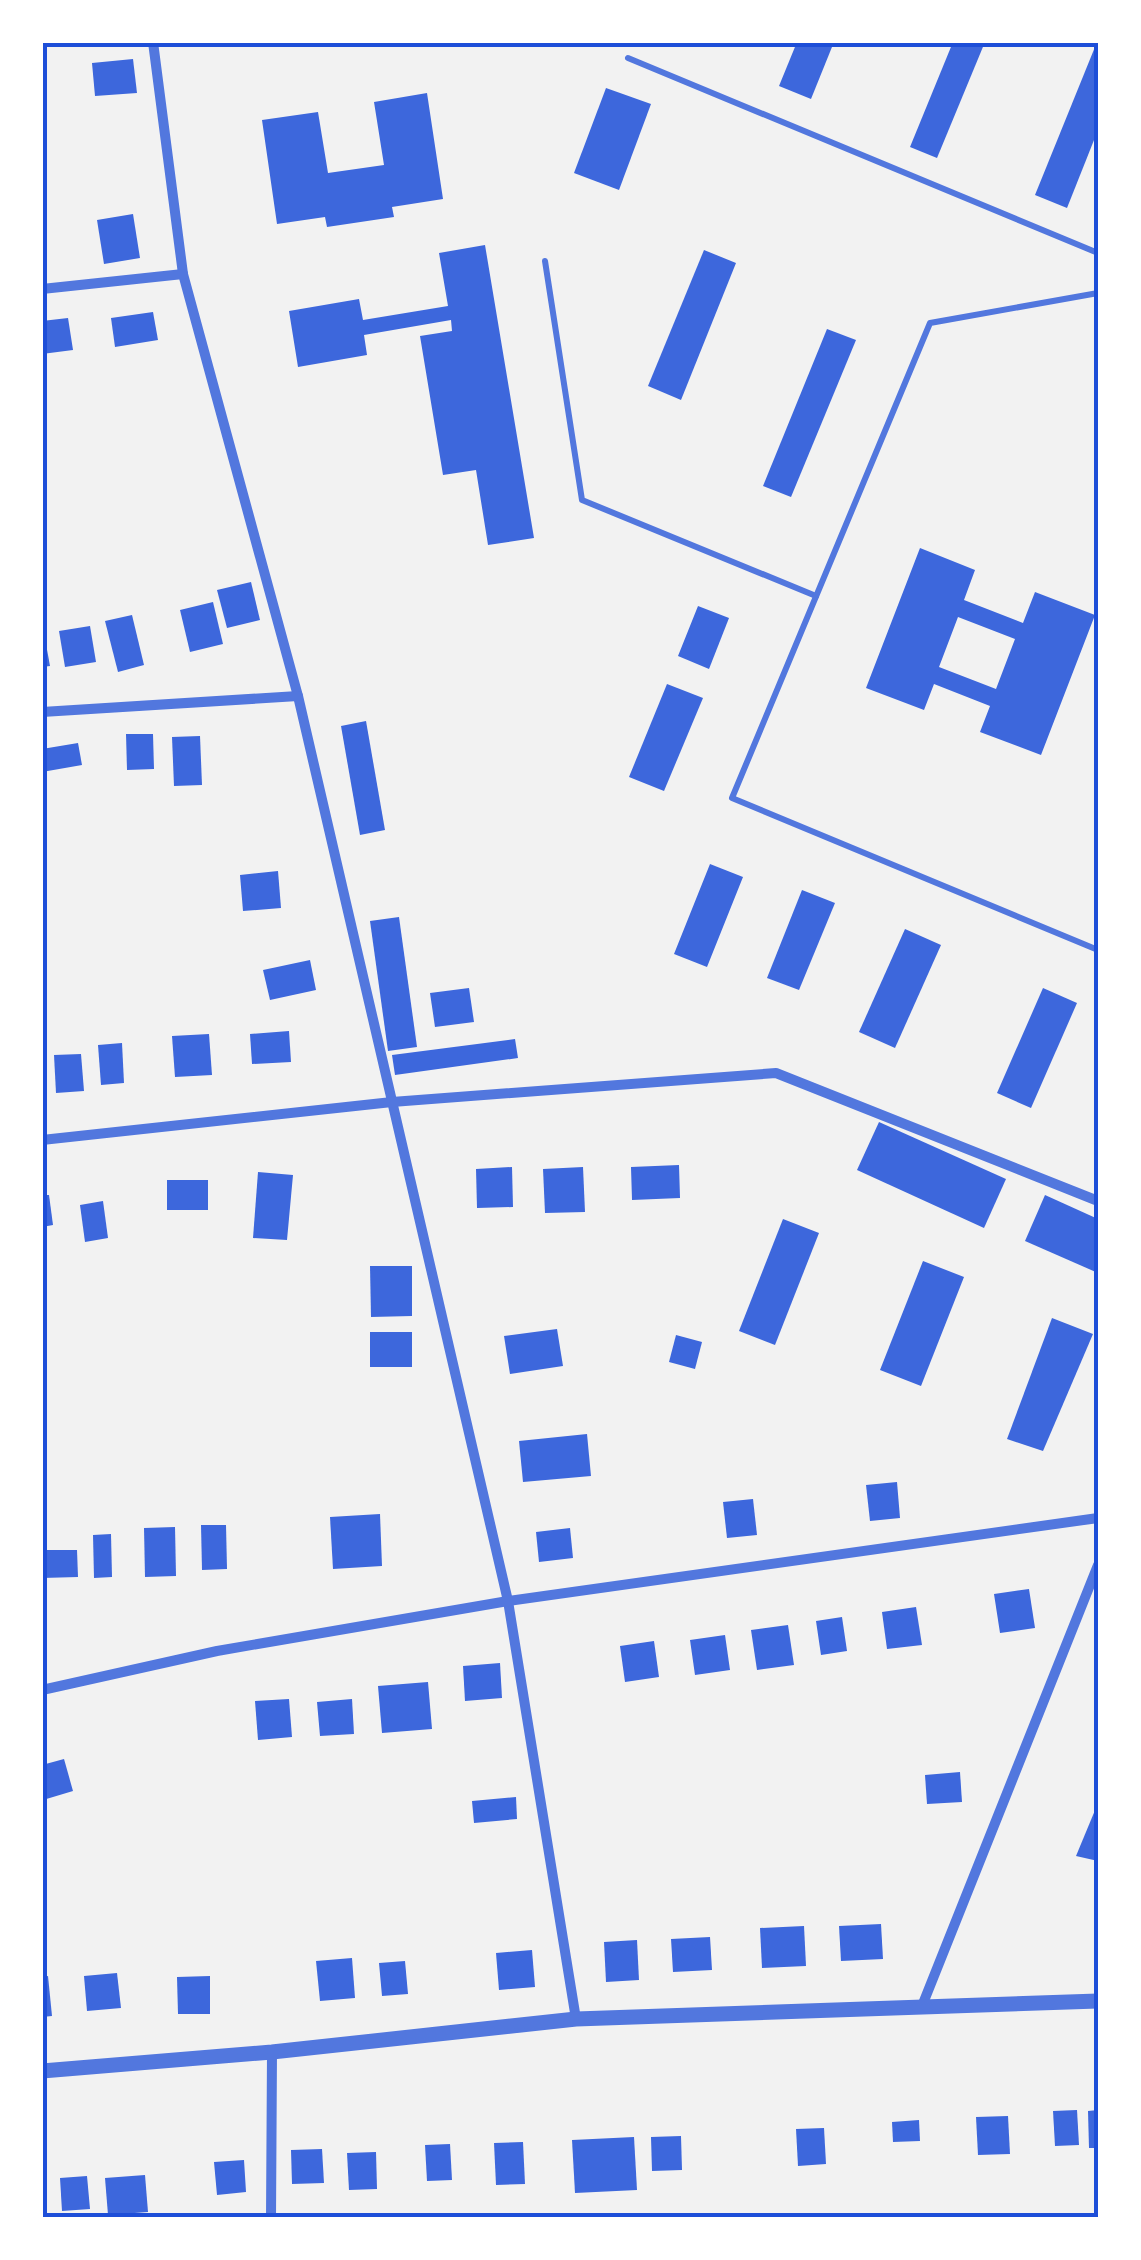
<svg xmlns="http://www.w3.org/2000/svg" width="1141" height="2260" viewBox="0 0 1141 2260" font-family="'Noto Sans',sans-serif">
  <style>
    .building { fill: #3d67dc; fill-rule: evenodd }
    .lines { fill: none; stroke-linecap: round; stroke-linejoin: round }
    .service { stroke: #5277de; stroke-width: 6 }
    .minor { stroke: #5277de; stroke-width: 10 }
    .tertiary { stroke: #5277de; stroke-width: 15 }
    .neatline { fill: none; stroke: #1d4ed8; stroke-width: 4 }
  </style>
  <rect width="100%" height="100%" fill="#f2f2f2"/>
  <g class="building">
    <polygon points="797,42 834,42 811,99 779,86"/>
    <polygon points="953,42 985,42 937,158 910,147"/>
    <polygon points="1097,42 1098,42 1098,130 1067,208 1035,195"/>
    <polygon points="133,59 137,93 95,96 92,63"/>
    <polygon points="606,88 651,104 619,190 574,173"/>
    <polygon points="427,93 443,199 392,207 394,217 327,227 325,217 277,224 262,120 318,112 328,173 384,165 374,102"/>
    <polygon points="133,214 140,258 104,264 97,220"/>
    <polygon points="485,245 534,538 488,545 476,470 443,475 420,336 452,331 451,320 364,335 367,355 298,367 289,311 359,299 363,320 448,306 439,253"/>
    <polygon points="704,250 736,263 681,400 648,386"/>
    <polygon points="153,312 158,340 115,347 111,318"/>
    <polygon points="68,318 73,350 42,354 42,321"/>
    <polygon points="827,329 856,340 791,497 763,486"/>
    <path d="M920,548l55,22 -11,30 59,23 12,-31 60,23 -54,140 -61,-23 10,-26 -56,-22 -10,26 -58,-22zM958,617l57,22 -19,50 -57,-22z"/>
    <polygon points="251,582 260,620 227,628 217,590"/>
    <polygon points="213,602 223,644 190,652 180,610"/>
    <polygon points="698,606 729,618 709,669 678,656"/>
    <polygon points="132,615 144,665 118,672 105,621"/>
    <polygon points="90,626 96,662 65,667 59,631"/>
    <polygon points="42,633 44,633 50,666 42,667"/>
    <polygon points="667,684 703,698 664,791 629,777"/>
    <polygon points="366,721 385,830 360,835 341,726"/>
    <polygon points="126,734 153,734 154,769 127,770"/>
    <polygon points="200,736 202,785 174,786 172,737"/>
    <polygon points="78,743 82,765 42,772 42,749"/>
    <polygon points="710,864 743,877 707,967 674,954"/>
    <polygon points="278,871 281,908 243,911 240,875"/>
    <polygon points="802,890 835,903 799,990 767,978"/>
    <polygon points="399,917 417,1047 388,1051 370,921"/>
    <polygon points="905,929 941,945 895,1048 859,1032"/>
    <polygon points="310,960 316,990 270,1000 263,970"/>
    <polygon points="469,988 474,1022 435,1027 430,993"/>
    <polygon points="1043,988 1077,1003 1031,1108 997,1093"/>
    <polygon points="289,1031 291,1062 252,1064 250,1034"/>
    <polygon points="209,1034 212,1075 175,1077 172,1036"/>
    <polygon points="515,1039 518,1058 395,1075 392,1055"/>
    <polygon points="122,1043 124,1083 101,1085 98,1045"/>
    <polygon points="81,1054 84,1091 56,1093 54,1055"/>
    <polygon points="879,1122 1006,1179 984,1228 857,1170"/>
    <polygon points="679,1165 680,1198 632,1200 631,1167"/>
    <polygon points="512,1167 513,1207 477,1208 476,1169"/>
    <polygon points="583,1167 585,1212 545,1213 543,1169"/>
    <polygon points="258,1172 293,1175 287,1240 253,1238"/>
    <rect x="167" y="1180" width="41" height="30"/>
    <polygon points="42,1195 49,1195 53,1225 42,1227"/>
    <polygon points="1045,1195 1098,1219 1098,1273 1025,1241"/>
    <polygon points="103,1201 108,1238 85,1242 80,1205"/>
    <polygon points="783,1219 819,1233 775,1345 739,1331"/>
    <polygon points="923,1261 964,1277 921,1386 880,1370"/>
    <polygon points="370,1266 412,1266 412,1316 371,1317"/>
    <polygon points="1052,1318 1093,1334 1043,1451 1007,1439"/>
    <polygon points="557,1329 563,1366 510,1374 504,1336"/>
    <rect x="370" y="1332" width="42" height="35"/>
    <polygon points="676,1335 702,1342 695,1369 669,1362"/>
    <polygon points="587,1434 591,1476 523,1482 519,1441"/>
    <polygon points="897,1482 900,1518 870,1521 866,1485"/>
    <polygon points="753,1499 757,1535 727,1538 723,1502"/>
    <polygon points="380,1514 382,1566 333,1569 330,1517"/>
    <polygon points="201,1525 226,1525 227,1569 202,1570"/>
    <polygon points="175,1527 176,1576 145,1577 144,1528"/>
    <polygon points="570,1528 573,1558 539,1562 536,1532"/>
    <polygon points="111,1534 112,1577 94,1578 93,1535"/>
    <polygon points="42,1550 77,1550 78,1577 42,1578"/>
    <polygon points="1029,1589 1035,1628 1000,1633 994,1594"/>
    <polygon points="916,1607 922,1645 887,1649 882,1612"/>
    <polygon points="842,1617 847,1651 821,1655 816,1621"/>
    <polygon points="788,1625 794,1665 757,1670 751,1630"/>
    <polygon points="725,1635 730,1670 695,1675 690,1640"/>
    <polygon points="654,1641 659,1677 625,1682 620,1646"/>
    <polygon points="500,1663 502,1698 465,1701 463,1666"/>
    <polygon points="428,1682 432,1729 382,1733 378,1686"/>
    <polygon points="289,1699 292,1737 258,1740 255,1701"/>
    <polygon points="352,1699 354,1734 320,1736 317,1702"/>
    <polygon points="64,1759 73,1791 43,1800 42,1765"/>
    <polygon points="960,1772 962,1802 927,1804 925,1775"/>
    <polygon points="516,1797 517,1819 474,1823 472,1801"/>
    <polygon points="1098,1803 1098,1861 1076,1856"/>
    <polygon points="881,1924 883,1959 841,1961 839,1926"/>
    <polygon points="804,1926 806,1966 762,1968 760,1928"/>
    <polygon points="710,1937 712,1970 673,1972 671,1939"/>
    <polygon points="637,1940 639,1980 606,1982 604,1942"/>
    <polygon points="532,1950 535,1987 499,1990 496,1953"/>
    <polygon points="352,1958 355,1998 320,2001 316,1961"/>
    <polygon points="405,1961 408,1994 382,1996 379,1963"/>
    <polygon points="117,1973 121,2008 87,2011 84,1976"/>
    <polygon points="48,1976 52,2016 42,2017 42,1977"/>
    <polygon points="210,1976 210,2014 178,2014 177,1977"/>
    <polygon points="1077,2110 1079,2145 1055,2146 1053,2111"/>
    <polygon points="1098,2110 1098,2148 1089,2148 1088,2111"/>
    <polygon points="1008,2116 1010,2154 978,2155 976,2117"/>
    <polygon points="919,2120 920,2141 893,2142 892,2122"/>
    <polygon points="824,2128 826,2164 798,2166 796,2129"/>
    <polygon points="681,2136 682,2170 652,2171 651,2137"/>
    <polygon points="634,2137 637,2190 575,2193 572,2140"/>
    <polygon points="523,2142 525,2184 496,2185 494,2143"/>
    <polygon points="450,2144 452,2180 427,2181 425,2145"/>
    <polygon points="322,2149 324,2183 292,2184 291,2150"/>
    <polygon points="376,2152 377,2189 349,2190 347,2153"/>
    <polygon points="244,2160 246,2192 217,2195 214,2162"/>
    <polygon points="145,2175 148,2212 108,2215 105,2178"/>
    <polygon points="87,2176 90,2209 62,2211 60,2178"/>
  </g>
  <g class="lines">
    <g class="service">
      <polyline points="628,58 1098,253"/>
      <polyline points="545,261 582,500 816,596"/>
      <polyline points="1098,293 930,323 732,798 1098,950"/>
    </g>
    <g class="minor">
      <polyline points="153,42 183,274 298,696 508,1601 576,2019"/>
      <polyline points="42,289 183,274"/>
      <polyline points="42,712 298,696"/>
      <polyline points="42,1140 392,1102 776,1073 1098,1201"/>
      <polyline points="42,1690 217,1651 508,1601 1098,1518"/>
      <polyline points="922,2006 1098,1565"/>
      <polyline points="271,2218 272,2052"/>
    </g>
    <polyline class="tertiary" points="42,2071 272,2052 576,2019 1098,2001"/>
  </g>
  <rect width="1141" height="2260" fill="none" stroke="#ffffff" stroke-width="90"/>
  <rect x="45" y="45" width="1051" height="2170" class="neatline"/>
</svg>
